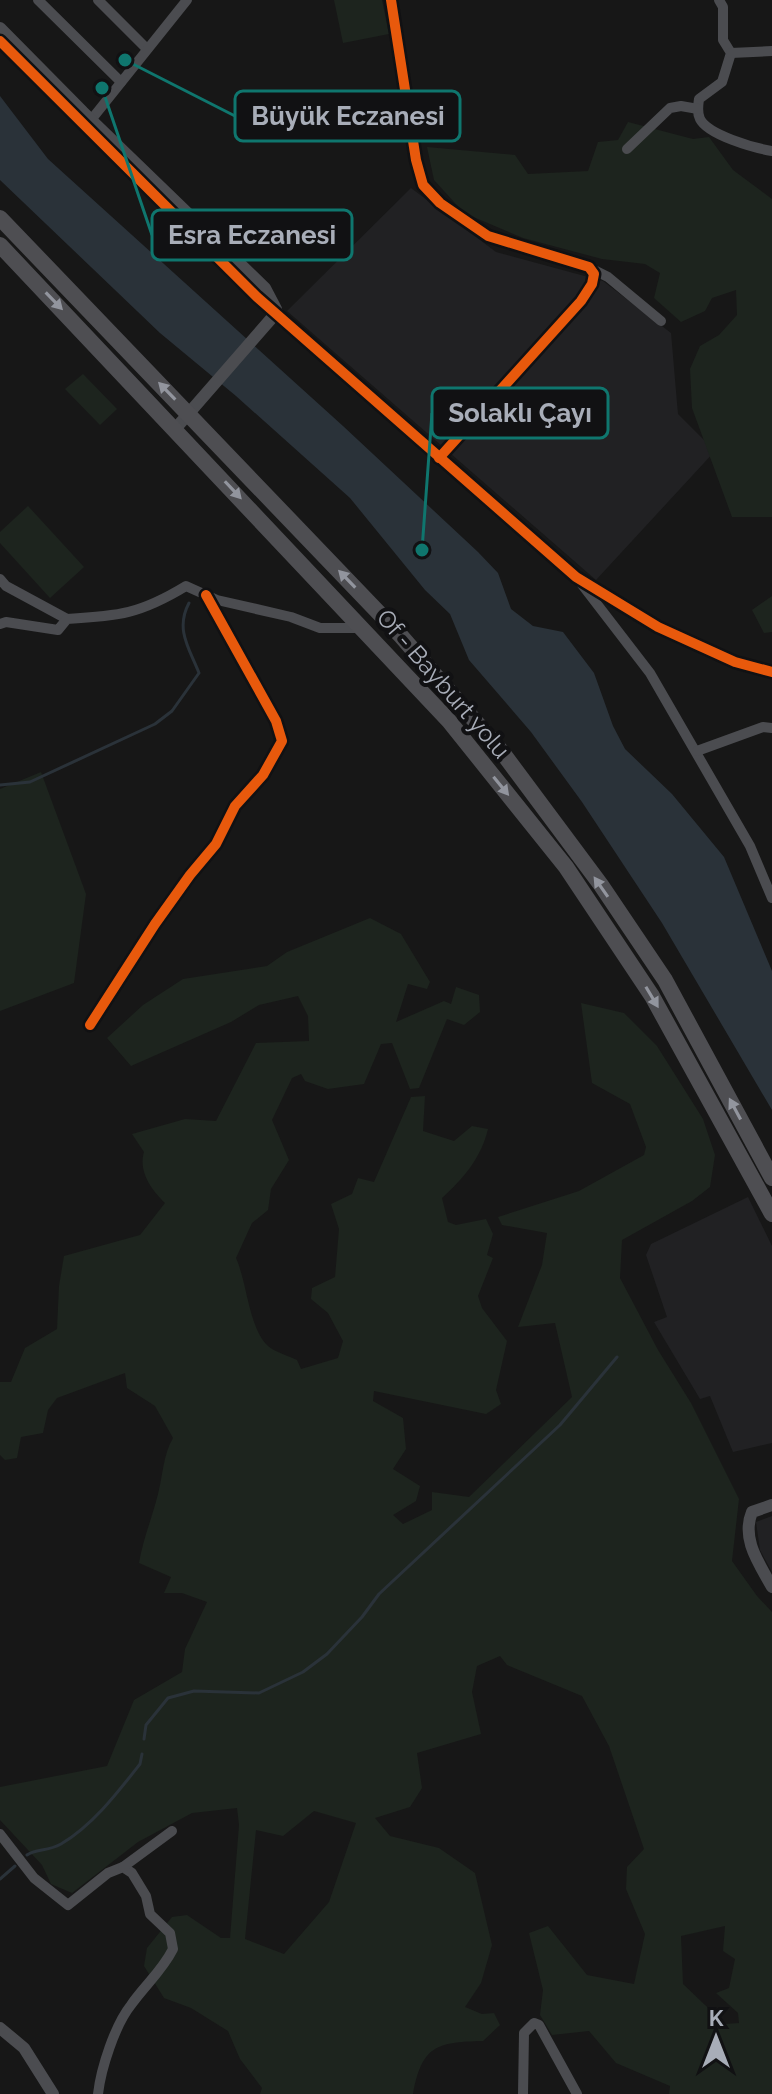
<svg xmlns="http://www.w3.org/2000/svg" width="772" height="2094" viewBox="0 0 772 2094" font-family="Raleway,sans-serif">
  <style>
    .built { fill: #212123 }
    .green { fill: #1d241e; fill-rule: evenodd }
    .water { fill: #2a3239 }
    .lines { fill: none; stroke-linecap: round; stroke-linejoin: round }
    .stream { stroke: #2a3239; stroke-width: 3 }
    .minor { stroke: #4b4c50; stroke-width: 10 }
    .tertiary { stroke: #4b4c50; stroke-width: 12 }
    .trunk { stroke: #4e4e52; stroke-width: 16 }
    .cycleway-casing { stroke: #111113; stroke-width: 15 }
    .cycleway { stroke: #e8590c; stroke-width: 10 }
    .oneway { fill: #92959e }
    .labels { text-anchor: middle; stroke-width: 8; stroke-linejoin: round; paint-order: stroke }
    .street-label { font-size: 24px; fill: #a8adb8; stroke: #111113 }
    .leader { fill: none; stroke: #0f766e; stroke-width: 3 }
    .callout-dot { fill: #0f766e; stroke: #111113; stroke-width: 3 }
    .callout { fill: #111113; stroke: #0f766e; stroke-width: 3 }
    .callout-label { font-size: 26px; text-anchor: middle; font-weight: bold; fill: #a8adb8 }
  </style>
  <rect width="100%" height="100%" fill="#171717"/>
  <g class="built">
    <polygon points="411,188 496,252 603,281 671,333 678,414 715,451 596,580 287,311"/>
    <polygon points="748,1197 772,1246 772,1443 733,1452 710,1396 700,1399 654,1322 667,1317 646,1255 651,1244"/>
    <polygon points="772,1516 772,1572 760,1550 756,1522"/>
  </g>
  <g class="green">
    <polygon points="334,0 382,0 389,34 343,43"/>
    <polygon points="628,122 693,139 709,137 733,170 772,199 772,517 732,517 692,408 690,369 700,346 719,335 737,315 736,290 712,298 705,311 681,322 654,298 660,273 645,264 602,259 523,238 464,213 434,180 427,147 515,155 528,174 588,171 598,142 618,140"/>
    <polygon points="83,374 117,409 100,425 65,389"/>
    <polygon points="28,506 84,567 50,598 0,543 0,532"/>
    <polygon points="772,596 772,632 764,633 752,610"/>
    <polygon points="41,772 86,894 74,983 0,1011 0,789"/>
    <path d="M370,918l31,16 29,48 -3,7 -19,-5 -12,38 48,-21 7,3 5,-17 23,8 1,17 -16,13 -17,-6 -28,69 -9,1 -18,-46 -11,1 -17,40 -36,5 -23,-8 -4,-7 -9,4 -20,42 17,40 -18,29 -3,21 -16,13 -16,35c11,24 13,71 32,88 7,6 21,10 29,14l4,9 37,-11 5,-17 -15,-28 -17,-14 1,-11 23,-11 4,-48 -8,-25 21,-10 6,-16 16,4 37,-85 14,-1 -2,35 31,10 18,-15 16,3c-7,29 -24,49 -46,69l6,24 8,3 30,-6 7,15 -6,21 6,3 -15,38 4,12 25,33 -11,49 5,14 -15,10 -112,-23 -1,10 30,17 3,31 -13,20 27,17 -4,15 -23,14 10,9 29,-14v-18l37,5 103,-100 -17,-74 -37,4 24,-62 5,-32 -45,-8 -4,-8 81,-26 65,-36 2,-8 -16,-43 -38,-21 -11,-80 43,10 33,33 46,73 12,36 -5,32 -18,14 -70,39 -2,38 38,72 33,53 48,96 -7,62 25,35 15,16v482h-103l1,-8 -54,-23 -27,-32 -37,4 -12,-20 3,-25 -14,-57 19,-7 39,49 47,9 11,-50 -19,-45 1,-22 17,-18 -35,-103 -27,-50 -75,-31 -7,-9 -23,10 -5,26 9,42 -64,19 5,35 -12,19 -35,11 15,18 49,12 36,25 17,72 -11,38 -16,24 17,7 12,-1 6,12 -17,16c-47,1 -61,5 -70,53h-153l2,-6 -22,-29 -12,-28 -37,-23 -27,-10 -20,-32 3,-18 25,-31 15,-2 34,23h9l9,-113 -2,-17 -45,5 -54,29 -66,51 -21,-9 -9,-19 -42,-45v-33l107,-21 27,-66 48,-28 3,-23 22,-47 -25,-9h-18l7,-16 -32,-14c4,-24 13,-45 19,-69 5,-19 5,-39 15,-56l-18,-32 -28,-18 -2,-15 -68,25 -9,12 -5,23 -22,4 -4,21 -12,2 -5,-5v-73h11l14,-34 32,-19 2,-43 5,-30 76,-21 25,-32c-13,-13 -27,-31 -21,-51l-12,-18 53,-15 31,2 40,-78 53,-2 -1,-25 -10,-20 -39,9 -28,17 -100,44 -24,-28 36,-33 40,-26 84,-13 20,-14zM314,1811l42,12 -27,79 -45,52 -39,-15 11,-109 27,6zM725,1926l-2,25 12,8 -6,29 -13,5 22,20 1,10 -14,1 -42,-40 -2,-48z"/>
  </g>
  <polygon class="water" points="0,96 48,159 343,426 478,552 498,573 511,609 533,626 563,632 594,673 613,726 625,749 672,794 724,857 772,971 772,1110 662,923 582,802 531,732 469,660 450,614 425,590 350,498 236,396 160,333 0,180"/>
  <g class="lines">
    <g class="stream">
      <path d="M0,785l30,-3 125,-58 17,-13 27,-38c-10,-25 -24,-44 -10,-70"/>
      <polyline points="144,1739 146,1725 168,1698 194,1691 259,1693 303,1672 327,1654 362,1617 379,1594 560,1425 617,1357"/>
      <path d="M27,1855c9,-7 20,-3 34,-11 32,-19 57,-52 79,-80l2,-10"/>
      <polyline points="0,1879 15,1866"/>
    </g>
    <g class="minor">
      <polyline points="38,0 121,82"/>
      <polyline points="98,0 147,49"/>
      <polyline points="391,0 416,160 423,185 440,203 488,236 589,267 594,274 592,284 581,301 439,458"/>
      <path d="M719,0l4,7v33l8,13 -9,29 -23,17c-1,7 -2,14 1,20 8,16 54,29 72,32"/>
      <polyline points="731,53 772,51"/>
      <polyline points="87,125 187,0"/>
      <polyline points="627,149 670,108 681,106 698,109"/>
      <polyline points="590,268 608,277 661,321"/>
      <polyline points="0,579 6,586 67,619"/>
      <polyline points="580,582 650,673 750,846 772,898"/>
      <path d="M0,624l6,-2 52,8 9,-11c52,-3 73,-5 119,-33l31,14 74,17 29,11h42"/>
      <polyline points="735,662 772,672"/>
      <polyline points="697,751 763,727 772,728"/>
      <polyline points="90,1025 155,924 190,875 216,844 235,806 263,775 282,741 276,721 206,595"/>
      <path d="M0,1834l34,44 34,27 40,-32 15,-6 9,6 14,23 4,18 20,19 3,16c-11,22 -28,36 -42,56 -16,20 -30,63 -33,89"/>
      <polyline points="123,1867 172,1831"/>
      <polyline points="523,2094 524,2033 534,2023 539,2025 577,2094"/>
    </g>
    <g class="tertiary">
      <polyline points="0,28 83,112 265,288 276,309"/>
      <polyline points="0,41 257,297 576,577 658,627 735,662"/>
      <polyline points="176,428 277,312"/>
      <path d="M772,1505l-20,7c-11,27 7,51 20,75"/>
      <polyline points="0,2028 24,2048 53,2094"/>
    </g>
    <g class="trunk">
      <polyline points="0,218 401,636 502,752 601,885 665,980 772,1178"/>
      <polyline points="0,245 449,721 566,867 652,996 772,1214"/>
    </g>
    <g class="cycleway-casing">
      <g id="cycleway">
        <polyline points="391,0 416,160 423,185 440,203 488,236 589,267 594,274 592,284 581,301 439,458"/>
        <polyline points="0,41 257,297 576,577 658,627 735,662 772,672"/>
        <polyline points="90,1025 155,924 190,875 216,844 235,806 263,775 282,741 276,721 206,595"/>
      </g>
    </g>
    <use href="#cycleway" class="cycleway"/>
  </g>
  <defs><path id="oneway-solid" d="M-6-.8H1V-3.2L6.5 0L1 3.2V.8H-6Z" transform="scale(2)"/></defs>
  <g class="oneway">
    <use href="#oneway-solid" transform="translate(54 301) rotate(46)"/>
    <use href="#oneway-solid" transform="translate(167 391) rotate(-134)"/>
    <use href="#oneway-solid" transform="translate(233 490) rotate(47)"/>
    <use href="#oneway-solid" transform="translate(347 579) rotate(-134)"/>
    <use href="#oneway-solid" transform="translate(501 786) rotate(51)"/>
    <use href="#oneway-solid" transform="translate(601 887) rotate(-125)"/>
    <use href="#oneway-solid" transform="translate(652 997) rotate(59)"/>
    <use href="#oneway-solid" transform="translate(735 1109) rotate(-118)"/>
  </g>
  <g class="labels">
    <g class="street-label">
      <text transform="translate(443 684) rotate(49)" y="8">Of - Bayburt yolu</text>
    </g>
  </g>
  <path class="leader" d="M125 60L235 116M102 88L152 235M422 550L432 413"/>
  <g class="callout-dot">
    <circle cx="125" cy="60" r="8"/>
    <circle cx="102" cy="88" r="8"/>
    <circle cx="422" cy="550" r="8"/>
  </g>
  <g class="callout">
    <rect x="235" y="91" width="225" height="50" rx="8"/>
    <rect x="152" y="210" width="200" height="50" rx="8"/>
    <rect x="432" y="388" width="176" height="50" rx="8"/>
  </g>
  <g class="callout-label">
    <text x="348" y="125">Büyük Eczanesi</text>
    <text x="252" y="244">Esra Eczanesi</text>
    <text x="520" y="422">Solaklı Çayı</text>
  </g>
  <g transform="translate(716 2038)" stroke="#111113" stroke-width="6" paint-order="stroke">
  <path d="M0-6L14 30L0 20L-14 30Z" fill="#a8adb8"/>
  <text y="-12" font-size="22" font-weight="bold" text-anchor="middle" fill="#a8adb8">K</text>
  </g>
</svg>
